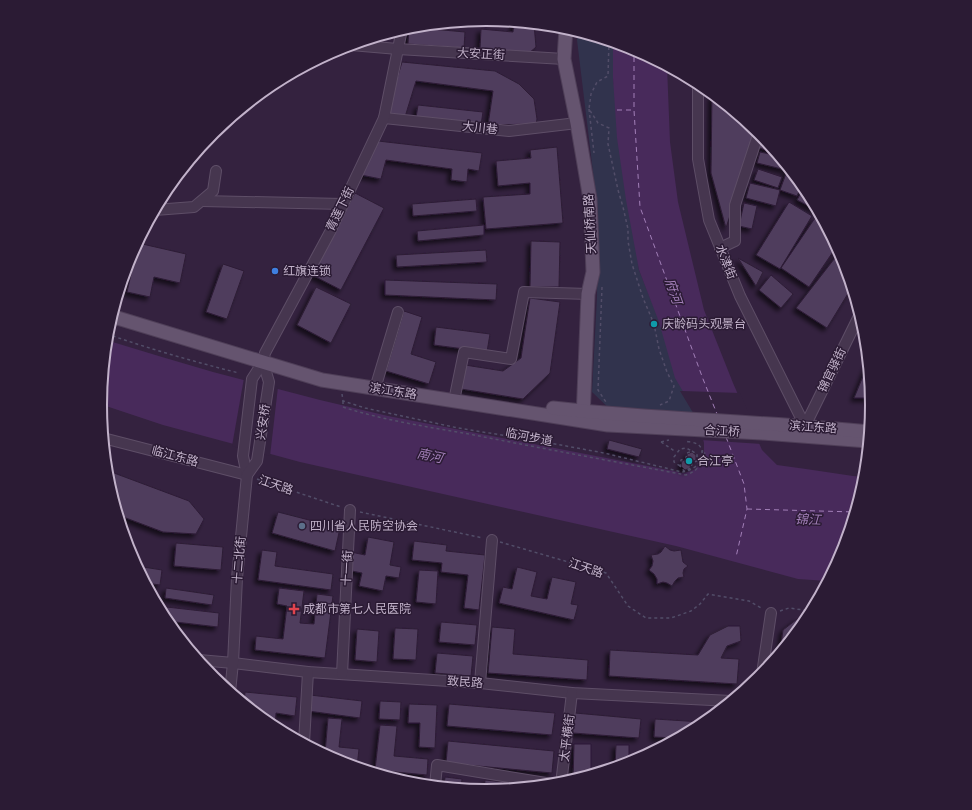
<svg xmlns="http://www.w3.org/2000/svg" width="972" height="810" viewBox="0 0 972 810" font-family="'PT Sans','Noto Sans SC',sans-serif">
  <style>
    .green { fill: #31334d }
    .water { fill: #482a5b }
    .pier { fill: #34223f }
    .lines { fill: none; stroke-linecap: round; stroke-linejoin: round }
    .ferry { stroke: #a27fb8; stroke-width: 1; stroke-dasharray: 5 4; stroke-linecap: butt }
    .building { fill: #503c5d; stroke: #2d1d36; filter: url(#shadow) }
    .minor-casing { stroke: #5e4e67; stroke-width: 12 }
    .major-casing { stroke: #4f3f58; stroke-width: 15 }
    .path { stroke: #524d68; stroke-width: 1.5; stroke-dasharray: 3 3; stroke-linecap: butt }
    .minor { stroke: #46364f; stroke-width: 10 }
    .major { stroke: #65546f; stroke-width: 13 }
    .shop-dot { fill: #3f7fe0; stroke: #2b1b34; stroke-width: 1.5 }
    .culture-dot { fill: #0f9aa8; stroke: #2b1b34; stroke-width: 1.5 }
    .service-dot { fill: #5c6f8a; stroke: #2b1b34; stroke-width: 1.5 }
    .health-dot { fill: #e0444e; stroke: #2b1b34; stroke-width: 1.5 }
    .labels { text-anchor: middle; stroke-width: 3; stroke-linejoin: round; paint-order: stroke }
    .street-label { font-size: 12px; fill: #c2b2ca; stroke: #2b1b34 }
    .poi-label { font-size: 12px; fill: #c2b2ca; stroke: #2b1b34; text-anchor: start }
    .water-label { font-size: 13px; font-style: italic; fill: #a27fb8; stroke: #2b1b34 }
    .rim { fill: none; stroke: #c2b2ca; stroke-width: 2 }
  </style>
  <defs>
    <filter id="shadow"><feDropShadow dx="-3.5" dy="3.5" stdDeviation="2" flood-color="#0009"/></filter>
  </defs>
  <rect width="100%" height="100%" fill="#34223f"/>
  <polygon class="green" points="578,31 613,42 613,78 639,270 697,415 613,412 592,392 597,297 598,213 577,40"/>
  <polygon class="water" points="613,42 634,48 667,66 670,142 678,202 704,310 733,383 762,450 777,465 806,469 853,476 865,477 865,481 843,553 827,581 798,579 676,546 300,462 163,425 100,404 106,340 162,357 213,372 320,400 388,416 684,473 694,470 700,464 703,459 704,452 704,443 697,415 675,378 659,322 639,270 626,200 617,138 613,78"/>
  <g class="pier">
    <polygon points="244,378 278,387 270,456 232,446"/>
    <polygon points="680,391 682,391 740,393 762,444 701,440 695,416"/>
  </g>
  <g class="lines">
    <g class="ferry">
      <polyline points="634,48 634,110 640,207 703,379 717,414"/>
      <polyline points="617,110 634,110"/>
      <polyline points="726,437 744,484 747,509 736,557"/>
      <polyline points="747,509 855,512"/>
    </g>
  </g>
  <g class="building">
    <polygon points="514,22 534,24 536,47 528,54 480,49 481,29 513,32"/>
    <polygon points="432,24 432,29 465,32 464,48 408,44 409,27"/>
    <polygon points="402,62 495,71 519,84 534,99 537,119 536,124 488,125 493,91 416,81 405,117 387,113"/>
    <polygon points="712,94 757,131 726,228 711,173"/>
    <polygon points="418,105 483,112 481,125 416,118"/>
    <polygon points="761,135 777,154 757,147"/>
    <polygon points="378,141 482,153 479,171 468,169 467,182 451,180 452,169 386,160 381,179 361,175"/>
    <polygon points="557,147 563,223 486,229 483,197 530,194 530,183 498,186 496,161 531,158 530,150"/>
    <polygon points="760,152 779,156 787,167 786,170 757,163"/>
    <polygon points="788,168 802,185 797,196 780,190"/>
    <polygon points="758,169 782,177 778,188 754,180"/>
    <polygon points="750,183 780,190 776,206 746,198"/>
    <polygon points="804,187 807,191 818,211 797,200"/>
    <polygon points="355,193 384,208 341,290 312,275"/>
    <polygon points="476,199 477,211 413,216 412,204"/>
    <polygon points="789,202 812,216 780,269 756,255"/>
    <polygon points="744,203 757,206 752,229 739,226"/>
    <polygon points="815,218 825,224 837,246 809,287 781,268"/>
    <polygon points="484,225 484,235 418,241 417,231"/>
    <polygon points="531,241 560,242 559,287 530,287"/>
    <polygon points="138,243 186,254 180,283 154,277 150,297 127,292"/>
    <polygon points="486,250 487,262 397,267 396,255"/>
    <polygon points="838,254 843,258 852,287 827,328 796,308"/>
    <polygon points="738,258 763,272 756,286"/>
    <polygon points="223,264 244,271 227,319 206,312"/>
    <polygon points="771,275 793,294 781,308 759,290"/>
    <polygon points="385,280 497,284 496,300 385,295"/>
    <polygon points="316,287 351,304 331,343 297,325"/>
    <polygon points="530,298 560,302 550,373 523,399 461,389 465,365 503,371 521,358"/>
    <polygon points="404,311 422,317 411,354 436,362 429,384 386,371"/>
    <polygon points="436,327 490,334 487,352 434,345"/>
    <polygon points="868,364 871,398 854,398"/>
    <polygon points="609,440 642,449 639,457 607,449"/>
    <polygon points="692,452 696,455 696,460 691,462 690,468 685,470 681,466 682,461 687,459 687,454"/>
    <polygon points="106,470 189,501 204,519 196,534 163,532 118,515 107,480"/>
    <polygon points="278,512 340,528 335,551 272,533"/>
    <polygon points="368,537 394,542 390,565 401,567 399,578 386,576 383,591 359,586 362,573 347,570 351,552 365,555"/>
    <polygon points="414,541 447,545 446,551 485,555 479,610 464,608 468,575 441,572 442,563 412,560"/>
    <polygon points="176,543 223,547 221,570 174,566"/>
    <polygon points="665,546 670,550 674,551 681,550 683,562 688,566 684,569 683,573 684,577 678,578 675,581 672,586 667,583 663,582 657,584 657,579 654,574 649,570 652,566 653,561 651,555 658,554 661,552"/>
    <polygon points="262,550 277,552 275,566 333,574 331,590 258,580"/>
    <polygon points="137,566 162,570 160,585 146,583"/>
    <polygon points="517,567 537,572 531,596 547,599 552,577 576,582 571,604 578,605 574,620 499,603 503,587 512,589"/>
    <polygon points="419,570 438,571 436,604 416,602"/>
    <polygon points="166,588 214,595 212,605 165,598"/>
    <polygon points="279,588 304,591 300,623 314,624 317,594 333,596 325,658 255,650 256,636 283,639 287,606 277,604"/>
    <polygon points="158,606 219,613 218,627 167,621"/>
    <polygon points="797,619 806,620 780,652 783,630"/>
    <polygon points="441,622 477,625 475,645 439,642"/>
    <polygon points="728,626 740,626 741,641 727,646 721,658 739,659 737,684 609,676 610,650 698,655 710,635"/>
    <polygon points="492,627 515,629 513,654 588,660 587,680 488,673"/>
    <polygon points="395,628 418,629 416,660 393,659"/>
    <polygon points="357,629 379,631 377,662 355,660"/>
    <polygon points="437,653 473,656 471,676 435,673"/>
    <polygon points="245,692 297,697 295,716 276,713 275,728 244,703"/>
    <polygon points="310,695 362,701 360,718 308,711"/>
    <polygon points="380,701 401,702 400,720 379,719"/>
    <polygon points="409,704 437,705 435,748 419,747 420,723 408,723"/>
    <polygon points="449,704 555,713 552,735 447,726"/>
    <polygon points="575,713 641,719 639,738 573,733"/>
    <polygon points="328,718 342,719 339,747 359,749 357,767 340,762 341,759 331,758 325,754"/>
    <polygon points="655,719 702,722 702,725 677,738 654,737"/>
    <polygon points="380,725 397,726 394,756 428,759 427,775 375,770"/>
    <polygon points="448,741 554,751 552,773 446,763"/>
    <polygon points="574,744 591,744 591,770 597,773 573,780"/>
    <polygon points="616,745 629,745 629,763 615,767"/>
    <polygon points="445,777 462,779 461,789 444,787"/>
    <polygon points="485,780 503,782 502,789 484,791"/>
  </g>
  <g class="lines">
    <g class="minor-casing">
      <g id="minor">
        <polyline points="351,45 398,49 564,59"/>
        <polyline points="698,83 698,159 709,220 740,296 805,426"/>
        <polyline points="384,118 509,131 577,123"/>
        <polyline points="202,201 343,204"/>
        <polyline points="155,210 194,207 213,191 216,171"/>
        <polyline points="720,248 735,241 735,205 759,132"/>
        <polyline points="377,382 398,312"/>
        <polyline points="455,396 464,352 511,359 524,292 588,294"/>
        <polyline points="805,426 860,314"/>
        <polyline points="103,438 247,475"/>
        <polyline points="247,475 243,456 252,379 263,362"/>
        <polyline points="199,660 233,663 308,672 480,683 572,693 731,701"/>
        <polyline points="342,674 350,510"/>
        <polyline points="762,674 771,613"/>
        <polyline points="480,683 492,540"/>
        <polyline points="230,692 233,663 237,578 247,475 257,461 269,382 263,362 265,353 330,232 384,118 402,29"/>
        <polyline points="304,743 308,672"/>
        <polyline points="561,784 572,693"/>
        <polyline points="435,786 437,765 552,784"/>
      </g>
    </g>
    <g class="major-casing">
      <g id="major">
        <polyline points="566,28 564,59 577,123 590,199 593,272 588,294 583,419"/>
        <polyline points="111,316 322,380 608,425 762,433 868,441"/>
        <path d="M553,408c105,12 211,13 316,24"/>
      </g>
    </g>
    <g class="path">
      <polyline points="609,41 608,76 597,82 591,94 589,109 598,123 609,128 608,144 618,190 623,207 628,229 628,241 632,264 643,298 654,324 659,349 667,372 674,386 669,401 660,405"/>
      <polyline points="589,109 594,153"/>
      <polyline points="602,287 598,390 606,402"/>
      <path d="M107,334c43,15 88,28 132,39"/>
      <path d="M342,394l1,7 22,7 93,20 81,13 65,12 78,19c10,-1 22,-9 20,-20 0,-3 -2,-7 -5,-8 -3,-2 -9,-2 -12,-3"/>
      <path d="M343,401v6c42,14 87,20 131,28 71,14 142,27 212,40 12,-4 17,-12 19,-24h-3"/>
      <polyline points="661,442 669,440"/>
      <polyline points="661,442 676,452"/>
      <polygon points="692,451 697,454 697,461 692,463 691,468 684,471 680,466 681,460 686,458 687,453"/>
      <polyline points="680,466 674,462 674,457 680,449 686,448 692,451"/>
      <polyline points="257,479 341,507"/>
      <polyline points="360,512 483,538"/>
      <polyline points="500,542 606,573 628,606 646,618 671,618 691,611 700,604 708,594 749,601 763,609"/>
      <polyline points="780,611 789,608 811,611"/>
    </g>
    <use href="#minor" class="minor"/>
    <use href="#major" class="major"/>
  </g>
  <circle class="shop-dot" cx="275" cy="271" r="4"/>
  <g class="culture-dot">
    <circle cx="654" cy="324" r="4"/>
    <circle cx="689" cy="461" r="4"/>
  </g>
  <circle class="service-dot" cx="302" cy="526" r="4"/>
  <path class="health-dot" d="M292 603h4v4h4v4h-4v4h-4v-4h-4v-4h4z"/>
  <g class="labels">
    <g class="street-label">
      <text transform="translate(481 54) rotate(3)" y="4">大安正街</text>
      <text transform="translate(480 128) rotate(6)" y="4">大川巷</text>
      <text transform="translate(340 209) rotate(-64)" y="4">青莲下街</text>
      <text transform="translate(590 224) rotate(-93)" y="4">天仙桥南路</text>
      <text transform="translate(726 262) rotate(68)" y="4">水津街</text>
      <text transform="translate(832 370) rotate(-64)" y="4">锦官驿街</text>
      <text transform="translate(393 391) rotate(9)" y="4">滨江东路</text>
      <text transform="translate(263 422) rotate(-82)" y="4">兴安桥</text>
      <text transform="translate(813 427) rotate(4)" y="4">滨江东路</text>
      <text transform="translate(722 431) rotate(3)" y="4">合江桥</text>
      <text transform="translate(529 437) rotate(11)" y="4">临河步道</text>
      <text transform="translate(175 456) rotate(15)" y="4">临江东路</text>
      <text transform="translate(276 485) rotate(19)" y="4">江天路</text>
      <text transform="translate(239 560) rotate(-85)" y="4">十二北街</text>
      <text transform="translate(347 568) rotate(-87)" y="4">十一街</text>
      <text transform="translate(586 568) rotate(19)" y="4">江天路</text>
      <text transform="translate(465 682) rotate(4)" y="4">致民路</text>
      <text transform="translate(567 738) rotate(-83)" y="4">太平横街</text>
    </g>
    <g class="poi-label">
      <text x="283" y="275">红旗连锁</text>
      <text x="662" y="328">庆龄码头观景台</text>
      <text x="697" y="465">合江亭</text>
      <text x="310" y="530">四川省人民防空协会</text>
      <text x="303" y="613">成都市第七人民医院</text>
    </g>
    <g class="water-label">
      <text transform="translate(674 291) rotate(71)" y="5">府河</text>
      <text transform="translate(430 455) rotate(12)" y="5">南河</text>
      <text transform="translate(808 519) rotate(2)" y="5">锦江</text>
    </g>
  </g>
  <path d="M0 0H972V810H0ZM107 405a379 379 0 1 1 758 0a379 379 0 1 1-758 0Z" fill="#2b1b34" fill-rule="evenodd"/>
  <path class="rim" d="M107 405a379 379 0 1 1 758 0a379 379 0 1 1-758 0Z"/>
</svg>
